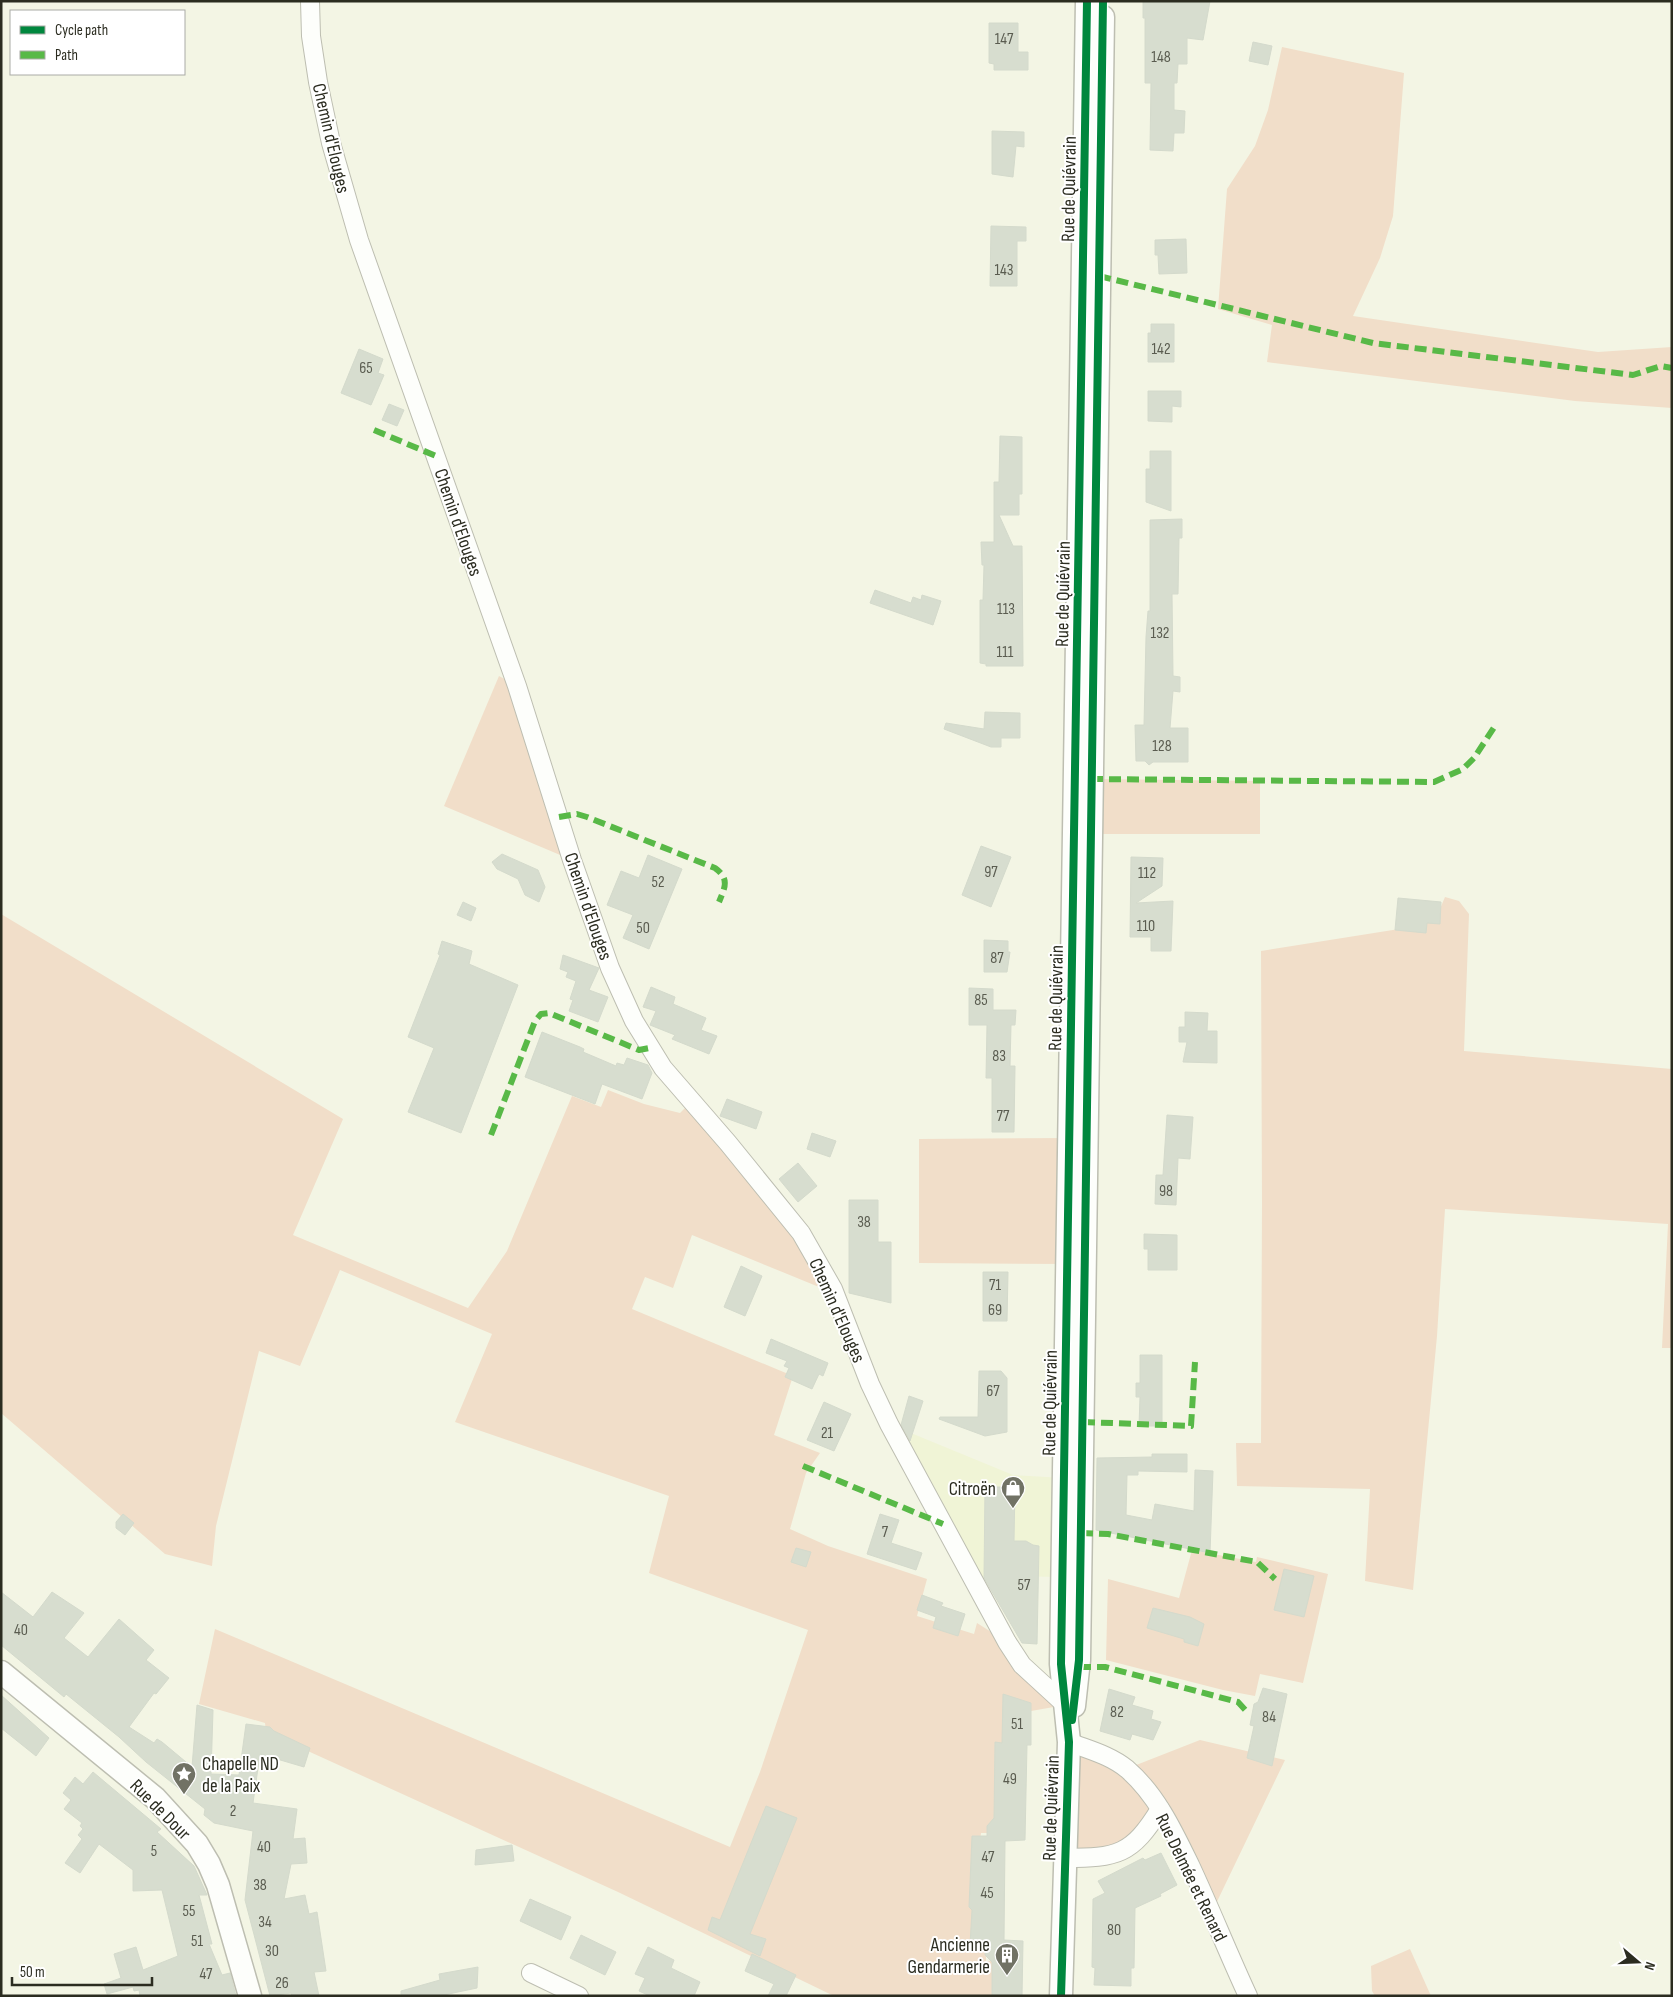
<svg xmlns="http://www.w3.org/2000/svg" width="1673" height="1997" viewBox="0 0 1673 1997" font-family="'Sofia Sans Condensed',sans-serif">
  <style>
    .built { fill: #f0f4d6 }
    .green { fill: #f1dec9 }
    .building { fill: #d7ddcf; stroke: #d4dacc }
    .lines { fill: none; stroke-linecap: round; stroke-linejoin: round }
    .minor-casing { stroke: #bdbeb1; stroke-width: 20 }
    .major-casing { stroke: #bdbeb1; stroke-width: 25 }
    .minor { stroke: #fdfefb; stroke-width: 18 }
    .major { stroke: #fdfefb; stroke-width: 22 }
    .quiet { stroke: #58b947; stroke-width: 6; stroke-dasharray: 12 6; stroke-linecap: butt }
    .cycleway-casing { stroke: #fff; stroke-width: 11 }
    .cycleway { stroke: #00873e; stroke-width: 8 }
    .labels { text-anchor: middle; stroke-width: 4; stroke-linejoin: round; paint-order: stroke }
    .number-label { font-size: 16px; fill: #5a5c50 }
    .street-label { font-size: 19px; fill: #2b2c20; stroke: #fff }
    .poi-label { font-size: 19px; fill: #2b2c20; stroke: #fff; text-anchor: end }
  </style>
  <rect width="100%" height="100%" fill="#f3f5e4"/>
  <polygon class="built" points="889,1424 1013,1475 1064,1478 1063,1577 996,1576 973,1580"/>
  <g class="green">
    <polygon points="1282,47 1404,73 1393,216 1380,258 1353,316 1598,352 1672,347 1672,408 1575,401 1267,362 1272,325 1218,309 1227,189 1255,146 1268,110"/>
    <polygon points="499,676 517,686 572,860 444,806"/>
    <polygon points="1091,779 1260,781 1260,834 1091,834"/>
    <polygon points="1445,897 1459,901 1469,914 1464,1051 1672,1069 1672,1348 1662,1348 1668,1224 1445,1209 1437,1336 1413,1590 1365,1581 1370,1489 1237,1486 1236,1443 1261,1443 1262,1202 1261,951 1418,926 1437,916"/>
    <polygon points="1,914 343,1119 293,1235 468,1308 507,1251 572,1096 601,1107 608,1090 644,1104 680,1113 691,1102 833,1289 819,1287 692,1235 673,1288 645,1277 632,1309 793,1376 774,1435 820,1453 806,1473 790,1529 828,1546 927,1579 917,1616 974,1634 977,1623 1007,1642 1065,1705 1031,1711 1004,1750 996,1833 981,1833 980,1841 972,1842 972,1949 986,1949 986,1961 993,1961 993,1996 834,1996 618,1892 266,1732 265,1723 199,1704 215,1629 730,1847 760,1772 808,1630 649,1573 669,1496 455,1422 492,1334 340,1270 300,1366 259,1351 216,1526 212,1566 165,1554 1,1413"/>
    <polygon points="1069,1138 1068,1264 919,1263 919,1139"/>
    <polygon points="1192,1550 1256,1562 1257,1557 1328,1574 1303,1683 1260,1674 1255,1696 1223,1690 1106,1660 1108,1579 1179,1598"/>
    <polygon points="1200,1740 1285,1760 1212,1912 1160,1809 1132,1846 1065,1858 1069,1742 1126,1769"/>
    <polygon points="1410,1949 1431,1996 1375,1996 1372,1991 1371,1966"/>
  </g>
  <g class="building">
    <polygon points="1143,1 1210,1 1203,40 1187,38 1187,64 1178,64 1177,83 1174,83 1174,110 1185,111 1184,133 1174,133 1173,151 1150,150 1151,83 1145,83 1145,18 1143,18"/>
    <polygon points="989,23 1018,23 1018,52 1028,52 1028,70 994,70 994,64 989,63"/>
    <polygon points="1253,42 1272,46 1268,65 1249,61"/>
    <polygon points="992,131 1024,132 1024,147 1016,146 1013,177 992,174"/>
    <polygon points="991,226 1026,227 1026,241 1017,241 1017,286 990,286"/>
    <polygon points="1186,239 1187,273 1159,274 1158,255 1155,255 1155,240"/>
    <polygon points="1151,324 1174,324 1174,362 1148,362 1148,333 1151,333"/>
    <polygon points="359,349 383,359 378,373 384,375 371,405 341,393"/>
    <polygon points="1148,391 1181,391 1181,407 1172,406 1172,422 1148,421"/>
    <polygon points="389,404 404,410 397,426 382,420"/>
    <polygon points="1000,436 1022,437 1022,494 1019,494 1019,515 999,515 1013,546 1022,546 1023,666 986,666 986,664 980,663 980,600 983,600 984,565 982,565 981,542 994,542 994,482 999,482"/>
    <polygon points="1150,451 1171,451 1171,511 1146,502 1146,469 1150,469"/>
    <polygon points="1182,519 1182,538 1179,538 1178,594 1172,594 1173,676 1180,677 1180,692 1173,691 1170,728 1188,728 1188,762 1153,762 1149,765 1145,761 1136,761 1135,725 1144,725 1146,637 1148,611 1150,611 1150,520"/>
    <polygon points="875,590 911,603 913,597 921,600 922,595 941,601 933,625 870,603"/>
    <polygon points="985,712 1020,713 1020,738 1001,738 1001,747 991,747 944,729 946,723 984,729"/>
    <polygon points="981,846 1011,857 991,907 962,895"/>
    <polygon points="502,854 538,870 545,887 539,902 525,895 518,879 497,869 492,862"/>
    <polygon points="648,855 682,869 649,949 623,938 633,915 607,905 621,871 639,878"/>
    <polygon points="1131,857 1163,858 1162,886 1136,903 1173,901 1171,951 1151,951 1151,937 1130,937"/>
    <polygon points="1398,898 1441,902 1440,924 1427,923 1426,933 1395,930"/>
    <polygon points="463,902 476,908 471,921 457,915"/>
    <polygon points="984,940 1008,941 1008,952 1010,952 1007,972 984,972"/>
    <polygon points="442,941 472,951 469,964 518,985 461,1133 408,1112 434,1048 408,1037 440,955 438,954"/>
    <polygon points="563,955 599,968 589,990 608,997 598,1022 569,1011 573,1000 570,999 576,981 566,977 568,972 560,969"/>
    <polygon points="651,987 675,997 673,1004 706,1018 701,1030 717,1036 709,1054 672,1039 675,1035 650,1025 656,1011 643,1007"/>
    <polygon points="969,988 993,989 993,1010 1016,1010 1015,1025 1011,1025 1010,1066 1015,1066 1014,1132 992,1132 992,1078 986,1078 987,1025 969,1025"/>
    <polygon points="1185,1012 1208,1013 1207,1031 1217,1031 1217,1063 1183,1062 1187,1042 1179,1042 1179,1027 1185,1027"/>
    <polygon points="542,1032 580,1047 584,1049 583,1052 616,1066 617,1063 624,1065 627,1058 648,1065 652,1073 642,1099 602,1084 595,1104 525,1077"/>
    <polygon points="727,1099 762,1112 756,1129 720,1116"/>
    <polygon points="1167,1115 1193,1117 1190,1159 1178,1158 1176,1205 1155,1204 1156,1175 1163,1175"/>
    <polygon points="812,1133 836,1141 830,1157 807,1149"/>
    <polygon points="798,1163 817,1186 798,1202 779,1179"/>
    <polygon points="849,1200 878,1200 878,1242 891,1242 891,1303 849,1293"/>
    <polygon points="1144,1234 1177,1235 1177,1270 1148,1270 1148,1249 1144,1249"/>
    <polygon points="741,1266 762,1276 745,1316 724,1307"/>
    <polygon points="983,1272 1008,1272 1007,1321 983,1321"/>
    <polygon points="771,1339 828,1363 823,1376 819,1374 812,1389 785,1377 789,1368 784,1366 787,1361 766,1353"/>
    <polygon points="1140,1355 1162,1355 1162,1426 1139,1426 1140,1397 1136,1397 1136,1383 1140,1383"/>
    <polygon points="979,1371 1001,1371 1007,1378 1007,1432 985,1436 939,1419 940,1417 978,1417"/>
    <polygon points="909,1396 923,1401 910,1441 901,1425"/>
    <polygon points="824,1402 851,1414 834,1451 807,1440"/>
    <polygon points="1152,1454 1187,1454 1187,1472 1138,1471 1138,1475 1127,1475 1126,1515 1152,1520 1155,1504 1194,1511 1195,1470 1213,1471 1210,1553 1096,1530 1097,1458 1152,1457"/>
    <polygon points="985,1487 1015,1487 1014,1541 1026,1541 1033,1545 1039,1546 1037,1644 1022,1643 984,1578"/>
    <polygon points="123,1514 134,1523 125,1535 116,1528 116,1522"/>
    <polygon points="880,1514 899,1520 891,1543 922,1553 916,1570 867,1554"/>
    <polygon points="796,1548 811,1552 806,1567 791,1562"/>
    <polygon points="1284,1569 1314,1576 1304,1617 1274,1610"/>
    <polygon points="1,1592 33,1617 52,1592 84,1613 64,1638 88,1657 119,1619 154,1650 146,1660 169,1678 156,1694 154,1693 129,1727 154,1743 157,1739 162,1742 192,1767 197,1705 213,1710 211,1774 239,1775 246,1724 270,1727 274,1731 310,1748 304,1767 260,1754 253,1803 297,1809 293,1839 305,1838 307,1863 291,1864 284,1899 305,1895 309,1914 317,1912 326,1971 314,1972 319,1996 292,1996 291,1993 270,1996 245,1900 253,1831 214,1823 204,1815 205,1809 146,1762 119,1737 66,1694 64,1697 1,1645"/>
    <polygon points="922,1595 943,1603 941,1606 965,1614 958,1636 933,1628 936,1617 917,1610"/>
    <polygon points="1153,1608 1190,1617 1204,1624 1198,1646 1184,1642 1184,1639 1147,1628"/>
    <polygon points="1263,1688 1287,1694 1272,1766 1247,1758 1254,1726 1250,1725 1254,1704 1258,1702"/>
    <polygon points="1109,1689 1135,1697 1132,1705 1153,1711 1151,1719 1161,1722 1153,1740 1132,1734 1130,1740 1100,1731"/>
    <polygon points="1003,1694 1031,1703 1031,1745 1027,1745 1025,1840 1005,1841 1004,1940 1023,1941 1022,1996 992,1996 992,1962 985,1955 985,1945 970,1945 972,1910 969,1907 972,1836 987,1836 987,1826 994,1818 995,1742 1002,1743"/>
    <polygon points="1,1695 49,1738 36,1756 1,1728"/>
    <polygon points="93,1772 161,1829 157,1832 194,1866 207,1895 199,1895 212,1944 209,1944 222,1975 230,1973 236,1996 140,1996 139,1990 134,1991 133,1987 107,1994 104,1984 121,1978 114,1954 136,1947 143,1970 178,1956 162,1890 133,1891 133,1870 99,1844 80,1873 65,1863 82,1839 78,1835 83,1829 80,1826 82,1823 64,1809 71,1800 63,1793 75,1777 83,1784"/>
    <polygon points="766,1806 797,1818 750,1934 766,1939 760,1956 708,1930 712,1917 720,1920"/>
    <polygon points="512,1845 514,1861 475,1865 476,1850"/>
    <polygon points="1161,1853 1177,1885 1160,1894 1161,1896 1135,1908 1134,1968 1131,1968 1131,1986 1094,1985 1095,1968 1092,1967 1093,1899 1105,1893 1098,1881 1143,1858 1145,1860"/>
    <polygon points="530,1899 571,1917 561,1940 520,1921"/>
    <polygon points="581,1935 616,1952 605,1975 570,1958"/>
    <polygon points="648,1947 674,1960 671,1968 700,1982 694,1996 650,1996 639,1991 645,1978 635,1974"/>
    <polygon points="752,1954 796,1975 786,1996 768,1996 774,1984 745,1971"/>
    <polygon points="478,1967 477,1988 439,1996 401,1996 401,1991 440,1980 439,1974"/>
  </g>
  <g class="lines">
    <g class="minor-casing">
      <g id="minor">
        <polyline points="310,1 311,36 318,82 331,143 359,240 517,686 572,860 610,968 634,1021 663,1068 728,1143 801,1233 833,1289 870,1384 889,1424 1007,1642 1022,1665 1070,1709"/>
        <path d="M1069,1742c20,8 41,13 58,27 30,26 47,63 64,98 20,43 37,86 57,129"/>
        <path d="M1065,1858c52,0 67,-3 95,-49"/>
        <polyline points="531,1973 579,1996"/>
      </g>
    </g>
    <g class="major-casing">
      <g id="major">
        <polyline points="1,1672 155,1798 197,1844 209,1864 218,1885 250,1996"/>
        <polyline points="1074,1706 1079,1660 1103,17"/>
        <polyline points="1061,1996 1069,1742 1061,1664 1087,1"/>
      </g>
    </g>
    <use href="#minor" class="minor"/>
    <use href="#major" class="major"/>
    <g class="quiet">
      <polyline points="1099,276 1373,343 1633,375 1661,366 1672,368"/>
      <polyline points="374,430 436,456"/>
      <polyline points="1091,779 1434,782 1463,769 1474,758 1495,726"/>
      <path d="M559,817l18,-3 10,3 128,51c15,11 10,19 4,34"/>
      <polyline points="491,1135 535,1021 541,1014 549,1013 639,1050 649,1048"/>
      <polyline points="1083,1422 1191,1426 1195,1362"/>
      <polyline points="803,1466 943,1524"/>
      <polyline points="1081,1533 1108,1534 1257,1562 1275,1579"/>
      <polyline points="1079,1667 1105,1667 1238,1702 1249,1714"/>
    </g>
    <g class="cycleway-casing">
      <g id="cycleway">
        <polyline points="1072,1720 1079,1660 1103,1"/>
        <polyline points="1061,1996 1069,1742 1061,1664 1087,1"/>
      </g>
    </g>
    <use href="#cycleway" class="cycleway"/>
  </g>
  <defs>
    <g id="shop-pin" transform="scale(1.25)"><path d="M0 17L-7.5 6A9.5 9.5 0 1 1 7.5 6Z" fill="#717265" stroke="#fff"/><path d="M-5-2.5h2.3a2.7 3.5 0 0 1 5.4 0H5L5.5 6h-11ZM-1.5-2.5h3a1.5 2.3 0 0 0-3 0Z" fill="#fff"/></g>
    <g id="sight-pin" transform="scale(1.25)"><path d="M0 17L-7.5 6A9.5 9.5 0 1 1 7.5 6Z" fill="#717265" stroke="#fff"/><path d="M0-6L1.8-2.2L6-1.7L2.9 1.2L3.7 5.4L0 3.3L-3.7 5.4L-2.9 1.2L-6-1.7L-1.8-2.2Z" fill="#fff"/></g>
    <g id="building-pin" transform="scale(1.25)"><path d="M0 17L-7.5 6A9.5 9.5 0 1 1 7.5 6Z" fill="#717265" stroke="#fff"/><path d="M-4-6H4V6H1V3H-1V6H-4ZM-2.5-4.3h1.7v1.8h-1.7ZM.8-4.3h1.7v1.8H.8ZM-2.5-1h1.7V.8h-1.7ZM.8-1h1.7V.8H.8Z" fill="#fff"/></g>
  </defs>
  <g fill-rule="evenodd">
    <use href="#shop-pin" x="1013" y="1488"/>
    <use href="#sight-pin" x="184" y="1774"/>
    <use href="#building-pin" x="1007" y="1955"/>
  </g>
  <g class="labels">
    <g class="number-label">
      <text x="1004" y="44">147</text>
      <text x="1161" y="62">148</text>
      <text x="1004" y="275">143</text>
      <text x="1161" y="354">142</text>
      <text x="366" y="373">65</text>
      <text x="1006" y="614">113</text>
      <text x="1160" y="638">132</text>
      <text x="1005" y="657">111</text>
      <text x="1162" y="751">128</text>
      <text x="991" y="877">97</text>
      <text x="1147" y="878">112</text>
      <text x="658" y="887">52</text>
      <text x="1146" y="931">110</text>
      <text x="643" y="933">50</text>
      <text x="997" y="963">87</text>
      <text x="981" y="1005">85</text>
      <text x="999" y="1061">83</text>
      <text x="1003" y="1121">77</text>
      <text x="1166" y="1196">98</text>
      <text x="864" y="1227">38</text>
      <text x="995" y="1290">71</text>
      <text x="995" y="1315">69</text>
      <text x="993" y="1396">67</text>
      <text x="827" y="1438">21</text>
      <text x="885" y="1537">7</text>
      <text x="1024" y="1590">57</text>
      <text x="21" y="1635">40</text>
      <text x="1117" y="1717">82</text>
      <text x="1269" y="1722">84</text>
      <text x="1017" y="1729">51</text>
      <text x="1010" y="1784">49</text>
      <text x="233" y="1816">2</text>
      <text x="264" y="1852">40</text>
      <text x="154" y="1856">5</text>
      <text x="988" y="1862">47</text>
      <text x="260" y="1890">38</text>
      <text x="987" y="1898">45</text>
      <text x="189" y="1916">55</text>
      <text x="265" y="1927">34</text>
      <text x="1114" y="1935">80</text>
      <text x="197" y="1946">51</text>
      <text x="272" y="1956">30</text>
      <text x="206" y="1979">47</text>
      <text x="282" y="1988">26</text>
    </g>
    <g class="street-label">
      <text transform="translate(332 138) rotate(77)" y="7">Chemin d'Elouges</text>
      <text transform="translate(1068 189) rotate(-89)" y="7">Rue de Quiévrain</text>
      <text transform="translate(459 522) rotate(71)" y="7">Chemin d'Elouges</text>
      <text transform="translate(1062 594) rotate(-89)" y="7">Rue de Quiévrain</text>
      <text transform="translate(589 906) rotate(71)" y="7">Chemin d'Elouges</text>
      <text transform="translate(1055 998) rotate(-89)" y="7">Rue de Quiévrain</text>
      <text transform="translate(838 1310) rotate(66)" y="7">Chemin d'Elouges</text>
      <text transform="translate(1049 1403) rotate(-89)" y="7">Rue de Quiévrain</text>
      <text transform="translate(1050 1808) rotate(-88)" y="7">Rue de Quiévrain</text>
      <text transform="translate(161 1809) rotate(45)" y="7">Rue de Dour</text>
      <text transform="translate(1192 1877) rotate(64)" y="7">Rue Delmée et Renard</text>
    </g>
    <g class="poi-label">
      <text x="996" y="1495">Citroën</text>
      <text x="202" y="1770" text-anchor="start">Chapelle ND<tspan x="202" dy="22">de la Paix</tspan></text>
      <text x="990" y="1951">Ancienne<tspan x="990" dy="22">Gendarmerie</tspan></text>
    </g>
  </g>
  <rect width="1673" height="1997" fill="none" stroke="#2b2c20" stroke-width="5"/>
  <rect x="10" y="10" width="175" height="65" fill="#ffffff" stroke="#aaaba6"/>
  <rect x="20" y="26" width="25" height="8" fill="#00873e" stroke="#aaaba6"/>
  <text x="55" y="35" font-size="15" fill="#2b2c20">Cycle path</text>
  <rect x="20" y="51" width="25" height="8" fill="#58b947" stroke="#aaaba6"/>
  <text x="55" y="60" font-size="15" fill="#2b2c20">Path</text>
  <g transform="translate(1638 1962) rotate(109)" stroke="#ffffff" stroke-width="4" paint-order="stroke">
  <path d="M0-4L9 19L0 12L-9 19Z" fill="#2b2c20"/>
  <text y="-8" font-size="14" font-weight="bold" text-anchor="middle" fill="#2b2c20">N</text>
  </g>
  <path d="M12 1977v8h140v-8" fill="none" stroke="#2b2c20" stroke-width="2.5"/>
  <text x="20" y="1977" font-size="15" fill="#2b2c20" stroke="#ffffff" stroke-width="4" paint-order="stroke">50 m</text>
</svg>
